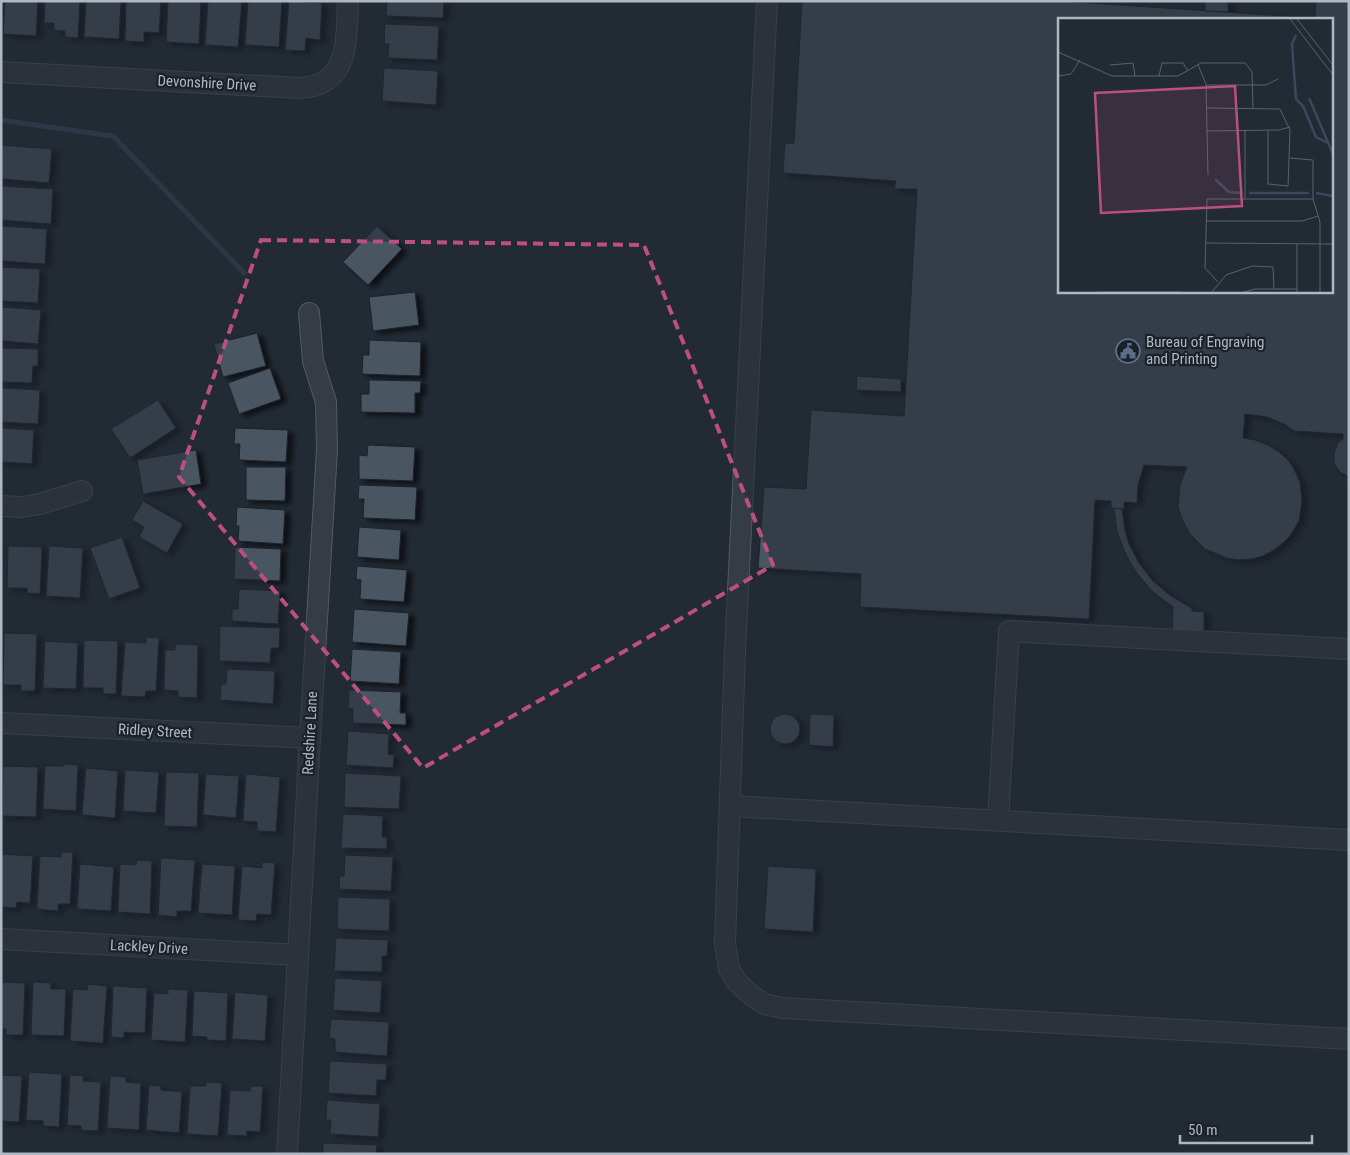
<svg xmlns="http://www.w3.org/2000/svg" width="1350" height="1155" viewBox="0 0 1350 1155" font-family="'Roboto Condensed',sans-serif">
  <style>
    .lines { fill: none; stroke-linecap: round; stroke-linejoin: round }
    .stream { stroke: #39485c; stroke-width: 5 }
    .building { fill: #4a5460; stroke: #1c232b; fill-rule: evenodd; filter: url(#shadow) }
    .minor-casing { stroke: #525a63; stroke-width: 22 }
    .minor { stroke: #353c45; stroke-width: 20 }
    .marked { fill: none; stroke: #bb507f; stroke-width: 4; stroke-dasharray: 10 6; stroke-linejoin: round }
    .labels { text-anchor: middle; stroke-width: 4.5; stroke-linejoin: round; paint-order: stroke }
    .street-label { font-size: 15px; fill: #afb7c2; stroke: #1a2129 }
    .poi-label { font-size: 15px; fill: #afb7c2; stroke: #1a2129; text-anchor: start }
    .inset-river { fill: none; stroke: #39485c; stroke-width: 2.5 }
    .inset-road { fill: none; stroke: #5a626d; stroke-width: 1 }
    .view { fill: #bb507f; fill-opacity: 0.15; stroke: #bb507f; stroke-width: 2.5 }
    .inset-edge { fill: none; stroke: #afb7c2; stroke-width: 2.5 }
  </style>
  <defs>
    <filter id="shadow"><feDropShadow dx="5.5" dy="3" stdDeviation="2.5" flood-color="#0009"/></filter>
  </defs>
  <rect width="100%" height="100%" fill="#222a34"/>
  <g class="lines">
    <polyline class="stream" points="1,120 113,136 244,273"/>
  </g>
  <g class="building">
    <polygon points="5,1 38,1 36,36 3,34"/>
    <polygon points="45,1 80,1 78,38 65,37 65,31 54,30 54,23 44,23"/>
    <polygon points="86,1 121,1 119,39 84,37"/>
    <polygon points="126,1 161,1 159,33 144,32 144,42 125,41"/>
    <polygon points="168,1 201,1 199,44 166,42"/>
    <polygon points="208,1 242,1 238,47 205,45"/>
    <polygon points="248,1 282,1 279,47 245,45"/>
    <polygon points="289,1 322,3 320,40 306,38 305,51 285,50"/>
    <polygon points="387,1 444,1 443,18 386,16"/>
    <path d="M802,1h257l256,17 1,-17h33v476l-9,-5 -5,-7 -1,-4v-9l4,-9 5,-4v-5l-49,-3 -8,-6 -19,-8 -22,-3 -2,24 12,2 13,5 11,7 10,9 6,10 5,11 2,19 -3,20 -9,15 -7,7 -9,7 -11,6 -12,3 -12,1 -12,-2 -22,-9 -15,-15 -9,-17 -3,-10 2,-22 7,-18 -43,-2 -6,20 -1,18 -13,-1v7l-13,-1v-7l-16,-1 -6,119 -229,-12 1,-33 -103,-6 6,-81 42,2 5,-79 93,6 13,-227h-23l2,-8 -113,-8 2,-29 9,-1zM1059,19h272v272h-272z"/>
    <polygon points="1205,1 1228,1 1228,12 1205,11"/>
    <polygon points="385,24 439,26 437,60 388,58 389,44 384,44"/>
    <polygon points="384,68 438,71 436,105 382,101"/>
    <polygon points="1,145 52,149 49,183 1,179"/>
    <polygon points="1,186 53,189 51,224 1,220"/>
    <polygon points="1,226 47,229 45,264 1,261"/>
    <polygon points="377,226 402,249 368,285 343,262"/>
    <polygon points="1,267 40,269 38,303 1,301"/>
    <polygon points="415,292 419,325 373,331 369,297"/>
    <polygon points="1,307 41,310 38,344 1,341"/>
    <polygon points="257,333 266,366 223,377 214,344"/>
    <polygon points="369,340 421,342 420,376 362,374 363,355 369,355"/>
    <polygon points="1,348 38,349 38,366 33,366 32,383 1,382"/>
    <polygon points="270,368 281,399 239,414 228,383"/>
    <polygon points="857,376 901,379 901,392 856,390"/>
    <polygon points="369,380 421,381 420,393 415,393 415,413 361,412 361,394 369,394"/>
    <polygon points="1,388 40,390 38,424 1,422"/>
    <polygon points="158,400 176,428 130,458 111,429"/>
    <polygon points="1,428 34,430 32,464 1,462"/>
    <polygon points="235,428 288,430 286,462 239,460 240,444 234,444"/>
    <polygon points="368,445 415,447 413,481 359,479 359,455 367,456"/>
    <polygon points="196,450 201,484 143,494 137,460"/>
    <polygon points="246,467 286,467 285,501 246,500"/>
    <polygon points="359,485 417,487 415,520 363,518 364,499 358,499"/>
    <polygon points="143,501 183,524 167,553 139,537 144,527 132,520"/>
    <polygon points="237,507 285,510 283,544 238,541 239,526 236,526"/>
    <polygon points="1114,508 1122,509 1125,530 1129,544 1139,563 1152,580 1171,596 1192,608 1192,611 1204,612 1204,633 1172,631 1173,607 1153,592 1139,576 1131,564 1124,550 1117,531"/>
    <polygon points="359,527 401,530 399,560 357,557"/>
    <polygon points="122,537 140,588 109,599 90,548"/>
    <polygon points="8,546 42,547 40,594 27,593 27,588 7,588"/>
    <polygon points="49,546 83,548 80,598 46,596"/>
    <polygon points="235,547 281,549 280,581 234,579"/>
    <polygon points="357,566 407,570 404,602 360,599 361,580 356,579"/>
    <polygon points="239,589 280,591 278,624 232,621 232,609 238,609"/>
    <polygon points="354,609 409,613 406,646 352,642"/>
    <polygon points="220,626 280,628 279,648 271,648 270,663 219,661"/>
    <polygon points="4,633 37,634 35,691 21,691 21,685 3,685"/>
    <polygon points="146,637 159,638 156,691 146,691 145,697 121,696 125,642 146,643"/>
    <polygon points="84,640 118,641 116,694 103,694 103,688 83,688"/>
    <polygon points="45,641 78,643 76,689 43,688"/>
    <polygon points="175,644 198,645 197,698 178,697 178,691 164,690 165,650 175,650"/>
    <polygon points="352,649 401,652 399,684 350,681"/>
    <polygon points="227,669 275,671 273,704 220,700 221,684 226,684"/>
    <polygon points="349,690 401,692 400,713 406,713 406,725 353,723 353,709 348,708"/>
    <circle cx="785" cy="729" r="15"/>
    <polygon points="810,714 834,715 833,747 809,745"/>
    <polygon points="348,731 389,734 388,754 394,755 393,768 346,765"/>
    <polygon points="63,764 78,765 76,811 43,809 45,766 63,766"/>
    <polygon points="3,766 38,767 36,817 2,816"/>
    <polygon points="86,768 118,771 115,818 82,815"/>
    <polygon points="125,770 159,772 156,813 123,811"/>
    <polygon points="166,772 199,773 197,827 164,826"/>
    <polygon points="345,773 401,776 399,809 344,807"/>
    <polygon points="206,774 239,776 236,818 203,815"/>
    <polygon points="246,774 280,777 276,832 257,831 257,822 243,821"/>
    <polygon points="343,814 383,816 382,837 387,837 387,849 341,848"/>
    <polygon points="61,852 73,852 70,904 58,904 58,911 37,909 40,856 61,857"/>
    <polygon points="1,854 33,856 30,903 17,902 16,908 1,907"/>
    <polygon points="345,855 393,857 391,891 339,889 340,876 344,876"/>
    <polygon points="161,858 195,860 191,911 177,911 177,917 158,915"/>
    <polygon points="137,860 152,861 150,914 118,912 120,864 136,865"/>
    <polygon points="262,862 275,863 271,915 257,914 256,921 238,920 242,866 262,868"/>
    <polygon points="80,864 114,867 111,911 77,909"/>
    <polygon points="202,864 235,866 232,915 198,913"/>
    <polygon points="768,866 816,869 813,932 764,929"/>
    <polygon points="338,897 390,899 389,931 337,929"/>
    <polygon points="336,938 388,940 387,956 382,956 382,972 334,971"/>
    <polygon points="335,978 382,981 380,1013 333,1010"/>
    <polygon points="1,982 25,983 23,1035 6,1035 6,1029 1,1029"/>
    <polygon points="33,982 51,983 51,989 66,989 64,1036 31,1035"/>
    <polygon points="88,984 107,986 103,1043 70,1041 73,989 87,990"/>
    <polygon points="113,986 147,988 145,1033 124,1032 124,1038 111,1037"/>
    <polygon points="168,989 188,990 185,1042 151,1040 154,993 168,994"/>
    <polygon points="194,991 228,993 226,1041 207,1040 207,1037 192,1036"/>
    <polygon points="235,992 268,995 265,1041 232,1039"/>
    <polygon points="331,1019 389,1022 387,1056 335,1052 335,1039 329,1038"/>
    <polygon points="330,1061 387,1064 386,1080 377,1080 376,1096 328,1093"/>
    <polygon points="29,1072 62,1074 59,1127 43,1126 43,1121 26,1120"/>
    <polygon points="1,1075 22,1076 19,1122 1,1121"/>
    <polygon points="70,1075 84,1076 83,1081 101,1082 98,1131 81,1130 81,1126 67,1125"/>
    <polygon points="110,1076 126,1077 126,1082 141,1083 139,1130 107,1128"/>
    <polygon points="206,1082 222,1083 218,1136 187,1134 190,1086 206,1086"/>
    <polygon points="149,1085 161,1086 161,1090 182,1092 179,1133 146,1130"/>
    <polygon points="251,1086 263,1086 260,1132 247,1131 247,1136 227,1135 230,1090 250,1091"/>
    <polygon points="327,1100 380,1104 378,1137 330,1134 331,1120 326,1120"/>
    <polygon points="323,1143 377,1145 376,1154 323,1154"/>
  </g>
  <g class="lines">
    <g class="minor-casing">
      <g id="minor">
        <polyline points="767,1 735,651 725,943 729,969 737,982 751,995 764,1004 782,1008 1349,1039"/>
        <path d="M1,72l299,16c6,-1 13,-1 19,-4 32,-13 27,-54 29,-83"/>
        <polyline points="1,506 22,507 40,504 82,491"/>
        <polyline points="1,723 310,738"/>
        <polyline points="730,806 1349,840"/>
        <polyline points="998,820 1009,631 1349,649"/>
        <polyline points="1,939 298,955"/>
        <polyline points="287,1154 310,738 327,449 326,402 313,361 309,313"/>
      </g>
    </g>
    <use href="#minor" class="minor"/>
  </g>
  <path d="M0 0H1350V1155H0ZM261,240l383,5 129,320 -350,203 -244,-291z" fill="#222a34" fill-opacity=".55" fill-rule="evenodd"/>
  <path class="marked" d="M261,240l383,5 129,320 -350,203 -244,-291z"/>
  <defs>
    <g id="civic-ring" transform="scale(1.25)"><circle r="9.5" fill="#1a2129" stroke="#5c6f8a" stroke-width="1.5"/><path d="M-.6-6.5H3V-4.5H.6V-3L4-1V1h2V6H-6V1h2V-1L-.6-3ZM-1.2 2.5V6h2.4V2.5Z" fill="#5c6f8a"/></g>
  </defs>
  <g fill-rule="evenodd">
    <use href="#civic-ring" x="1128" y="351"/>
  </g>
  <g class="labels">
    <g class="street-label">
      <text transform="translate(207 83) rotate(3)" y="5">Devonshire Drive</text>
      <text transform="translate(155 731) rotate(3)" y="5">Ridley Street</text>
      <text transform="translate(310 733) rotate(-87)" y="5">Redshire Lane</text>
      <text transform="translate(149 947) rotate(3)" y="5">Lackley Drive</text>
    </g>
    <g class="poi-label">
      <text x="1146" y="347">Bureau of Engraving<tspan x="1146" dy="17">and Printing</tspan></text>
    </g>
  </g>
  <g transform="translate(1058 18)">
    <rect width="275" height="275" fill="#222a34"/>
    <path class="inset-river" d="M238,17l-4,9 4,55 7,7 13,31 12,6M251,80l24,56M157,161l14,13 13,1M191,175h60M258,175l17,3"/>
    <path class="inset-road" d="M232,1l43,56M239,1l36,46M0,34l54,24h66l23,-13h44l7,9 1,36M52,47l23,-2 2,13M140,47l8,19 2,91M0,58l13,-2 9,-14M101,58l3,-13h21l5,8M148,67h60l12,-6M148,90l74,1 10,21 -2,56 -20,-2v-53M148,113l73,-1 11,-3M232,140l23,2v39l7,23v70M187,180v-68M148,203h96l16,-5M148,225l127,1M160,264l-13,-14 2,-69h106M39,274h84M154,274l14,-17 26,-9 21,1 1,22M186,274l11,-3h42M239,274v-48"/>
    <path class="view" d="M177,68l7,120 -141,7 -6,-120z"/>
    <rect width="275" height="275" class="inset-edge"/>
  </g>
  <rect width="1350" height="1155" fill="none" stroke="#afb7c2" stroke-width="5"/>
  <path d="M1180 1135v8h132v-8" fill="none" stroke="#afb7c2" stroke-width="2.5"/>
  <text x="1188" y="1135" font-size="15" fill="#afb7c2" stroke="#1a2129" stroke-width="4" paint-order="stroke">50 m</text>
</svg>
